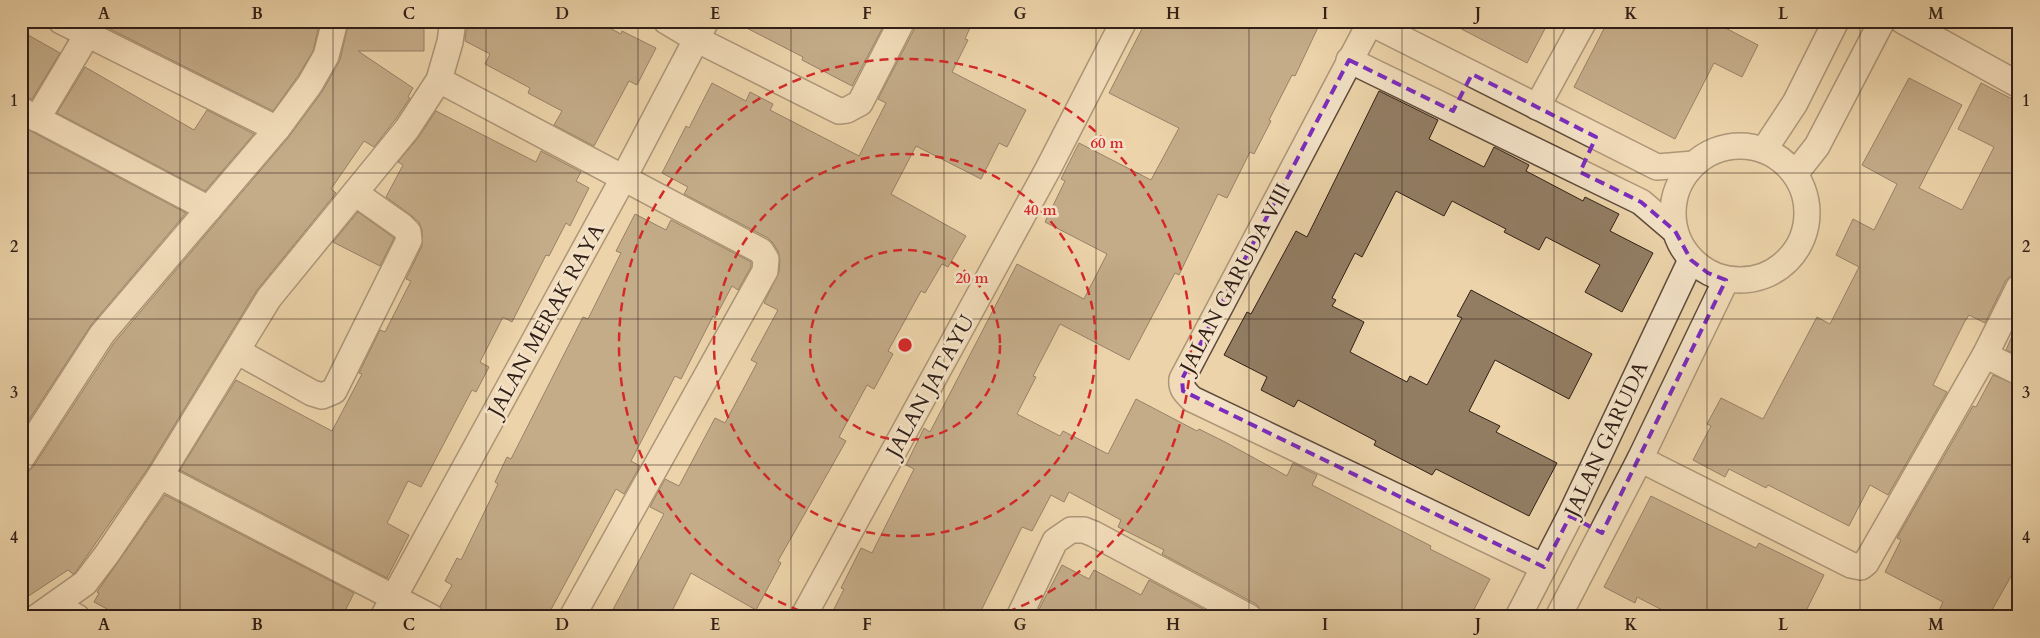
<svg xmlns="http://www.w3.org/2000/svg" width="2040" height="638" viewBox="0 0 2040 638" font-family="Cardo,serif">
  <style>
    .building { fill: #927d63; stroke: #311f17 }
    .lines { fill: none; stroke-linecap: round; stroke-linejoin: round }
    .minor-casing { stroke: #604c3c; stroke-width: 28 }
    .minor { stroke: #f3e2c7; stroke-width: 25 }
    .marked { fill: none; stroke: #7b2cbf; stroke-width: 4; stroke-dasharray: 10 6; stroke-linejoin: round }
    .grid { fill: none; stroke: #311f17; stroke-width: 1; stroke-opacity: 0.55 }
    .ring { fill: none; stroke: #d62828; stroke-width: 2.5; stroke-dasharray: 9 6 }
    .labels { text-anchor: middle; stroke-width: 5; stroke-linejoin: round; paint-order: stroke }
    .street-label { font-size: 21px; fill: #311f17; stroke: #f3e2c7 }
    .centre { fill: #d62828; stroke: #f3e2c7; stroke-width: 2.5 }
    .ring-label { font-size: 15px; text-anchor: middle; font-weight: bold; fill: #d62828; stroke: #f3e2c7; stroke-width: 5; stroke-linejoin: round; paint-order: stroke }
    .neatline { fill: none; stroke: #311f17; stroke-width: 2 }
    .grid-label { font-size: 16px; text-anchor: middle; font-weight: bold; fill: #311f17 }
  </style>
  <rect width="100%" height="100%" fill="#ecd3a9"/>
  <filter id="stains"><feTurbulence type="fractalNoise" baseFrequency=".004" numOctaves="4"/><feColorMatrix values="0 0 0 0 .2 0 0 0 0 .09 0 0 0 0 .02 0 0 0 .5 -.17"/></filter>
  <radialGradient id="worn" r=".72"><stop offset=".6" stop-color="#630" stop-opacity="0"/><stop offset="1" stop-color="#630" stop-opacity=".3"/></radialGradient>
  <g class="building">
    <polygon points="94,21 320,21 313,51 298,76 273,111"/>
    <polygon points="349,21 424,21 424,51 358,51 413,88 408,97 410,98 395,120 374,147 364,141 331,189 336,193 257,290 148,468 75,573 73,574 68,570 21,601 21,473 28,472 33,467 114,343 288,138 322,92 340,60"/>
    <polygon points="471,21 596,21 621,34 622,31 656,48 637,85 629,81 594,146 554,125 562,111 528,93 530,88 485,64 490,54 465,41 466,32"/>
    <polygon points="733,21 886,21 852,86 802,60 803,57"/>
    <polygon points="916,21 973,21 965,39 968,40 952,72 1026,110 1007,147 999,143 981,179 916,146 891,194 966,236 948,267 942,264 925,293 921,291 888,351 893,354 874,389 867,385 839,437 846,441 778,561 781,563 756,610 691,573 669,617 609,617 664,514 650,507 665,479 679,486 715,418 725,423 757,363 751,360 778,310 764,303 779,272 780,260 778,251 773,243 768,238 684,194 688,187 662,173 686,126 689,128 712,83 746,101 750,92 773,104 770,110 859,156 886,103 878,99 915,28"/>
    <polygon points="1146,21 1321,21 1295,76 1292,75 1269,120 1271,121 1254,154 1250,152 1227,198 1218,194 1179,275 1175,273 1129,360 1060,324 1033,376 1036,377 1017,414 1060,436 1063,431 1108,454 1136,399 1197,431 1199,429 1225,442 1287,476 1293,463 1317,475 1312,485 1431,546 1430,549 1490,579 1470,617 1263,617 1261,610 1256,604 1162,554 1164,550 1118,527 1121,520 1069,492 1064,502 1051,495 1032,531 1022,527 978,617 830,617 844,589 841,588 861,548 872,553 914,469 906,465 924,428 930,432 1017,264 1084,299 1107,254 1045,222 1065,181 1061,179 1079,143 1151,180 1179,128 1109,93"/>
    <polygon points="1446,21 1549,21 1527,63"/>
    <polygon points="1608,21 1712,21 1758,45 1742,77 1714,63 1675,139 1574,87"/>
    <polygon points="21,31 60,53 32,99 21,96"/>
    <polygon points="85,67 194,130 207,110 254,134 205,191 57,113"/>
    <polygon points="1909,78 1962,105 1919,188 1962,210 1994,147 1958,129 1981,83 2018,102 2019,100 2019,273 2012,275 2006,280 1985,323 1969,315 1965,321 1933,385 1947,392 1888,495 1870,485 1849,526 1768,485 1766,488 1729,469 1725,477 1693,460 1711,426 1707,424 1721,398 1763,419 1817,317 1830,324 1859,267 1836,255 1853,219 1874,230 1897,184 1862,165"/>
    <polygon points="1379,91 1438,120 1429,139 1484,167 1494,147 1529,165 1526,171 1583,201 1585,197 1619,214 1610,231 1653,253 1622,312 1585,292 1600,265 1546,237 1539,250 1504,232 1506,229 1452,201 1444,216 1396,191 1362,257 1355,253 1332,298 1336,300 1332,306 1364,322 1350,352 1407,382 1410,376 1427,385 1462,318 1457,316 1471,290 1592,354 1569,399 1495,360 1469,411 1500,426 1496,432 1557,463 1529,516 1436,469 1432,475 1374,445 1376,441 1298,400 1294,407 1261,390 1267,377 1224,355 1247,312 1251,314 1296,231 1307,237"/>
    <polygon points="436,111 536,162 541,151 581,172 576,181 589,188 570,226 566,223 549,256 546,255 512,322 503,317 480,362 489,367 476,392 472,390 421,487 408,481 387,523 409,535 387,578 180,470 236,380 332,431 362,374 359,373 380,330 385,332 411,281 406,279 422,246 422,230 419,222 412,216 386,197 403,165 398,162 418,138"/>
    <polygon points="21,126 186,213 91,325 21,432"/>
    <polygon points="358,212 394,238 380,266 333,242"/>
    <polygon points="635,214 666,230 671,220 751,262 751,267 738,290 732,286 715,318 713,316 681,379 675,376 631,461 640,466 624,494 616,489 547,617 452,617 444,613 440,606 452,585 445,581 457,558 461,560 498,484 495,482 507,457 511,459 583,317 588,319 621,253 616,251"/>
    <polygon points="2019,320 2019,356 2006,350"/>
    <polygon points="1993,375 2019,386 2019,562 1988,617 1936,617 1943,602 1885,572 1901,540 1897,538 1973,406 1976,407"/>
    <polygon points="165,495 354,593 342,617 122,617 94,602 99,593 97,592"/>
    <polygon points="1651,496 1756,548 1759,543 1824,575 1803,617 1676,617 1637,597 1635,603 1604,587"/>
    <polygon points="1062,565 1089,579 1094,570 1141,595 1149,580 1218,617 1035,617"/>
  </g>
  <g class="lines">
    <g class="minor-casing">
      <g id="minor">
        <polyline points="61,21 277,129"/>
        <polyline points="666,21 696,39 839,111 847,110 860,103 902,21"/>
        <polyline points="1367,21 1657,167 1694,164"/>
        <path d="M1371,21l-189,358c-1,10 3,13 10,20l352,168"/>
        <polyline points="1903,21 2019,85"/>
        <polyline points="1349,60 1641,202 1675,231"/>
        <polyline points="439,80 761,251 766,259 765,271 572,617"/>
        <polyline points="1537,107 1584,21"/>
        <polyline points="21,110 209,209"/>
        <polyline points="37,119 87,35"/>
        <circle cx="1740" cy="213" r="67"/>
        <polyline points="1764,150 1795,103 1836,21"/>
        <polyline points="1795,174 1817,146 1882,21"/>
        <polyline points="237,351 312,393 322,396 334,391 409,240 408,232 402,226 355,193"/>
        <polyline points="1985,355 2019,372"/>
        <polyline points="21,459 102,334 277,129 310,84 326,56 335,21"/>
        <polyline points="1640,459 1851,565 1861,567 1866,563 1985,355 2019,287"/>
        <polyline points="160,476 431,617"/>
        <polyline points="55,605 77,617"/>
        <polyline points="37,617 85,583 107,554 160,476 269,298 407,129 439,80 450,42 453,21"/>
        <polyline points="383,617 624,177 706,21"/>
        <polyline points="803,617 1048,169 1124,21"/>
        <polyline points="1019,617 1055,541 1071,530 1084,530 1094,534 1249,617"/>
        <polyline points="1518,617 1570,516 1691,260"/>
        <polyline points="1558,617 1640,459 1726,280"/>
      </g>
    </g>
    <use href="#minor" class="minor"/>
  </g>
  <path d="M0 0H2040V638H0ZM1349,60l104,51 19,-37 124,63 -16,35 61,30 34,29 16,29 17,13 18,7 -124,253 -32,-17 -26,51 -361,-176 -1,-12z" fill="#ecd3a9" fill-opacity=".55" fill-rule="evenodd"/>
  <path class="marked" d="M1349,60l104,51 19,-37 124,63 -16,35 61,30 34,29 16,29 17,13 18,7 -124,253 -32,-17 -26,51 -361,-176 -1,-12z"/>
  <path class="grid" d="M180,21v596M333,21v596M486,21v596M638,21v596M791,21v596M944,21v596M1096,21v596M1249,21v596M1402,21v596M1554,21v596M1707,21v596M1860,21v596M21,173h1998M21,319h1998M21,465h1998"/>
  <g class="ring">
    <circle cx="905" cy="345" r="95"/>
    <circle cx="905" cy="345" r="191"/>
    <path d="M814 616A286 286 0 1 1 996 616"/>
  </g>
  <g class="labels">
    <g class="street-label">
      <text transform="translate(1235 278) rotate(-62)" y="7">JALAN GARUDA VIII</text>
      <text transform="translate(546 320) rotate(-61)" y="7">JALAN MERAK RAYA</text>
      <text transform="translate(930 386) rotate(-61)" y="7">JALAN JATAYU</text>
      <text transform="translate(1606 439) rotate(-65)" y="7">JALAN GARUDA</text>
    </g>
  </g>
  <circle cx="905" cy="345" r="8" class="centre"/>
  <g class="ring-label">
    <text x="1107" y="148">60 m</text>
    <text x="1040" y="215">40 m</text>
    <text x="972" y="283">20 m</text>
  </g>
  <rect width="2040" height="638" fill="none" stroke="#ecd3a9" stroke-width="55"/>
  <rect x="28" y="28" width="1984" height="582" class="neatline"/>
  <g class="grid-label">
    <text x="104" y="19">A</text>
    <text x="257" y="19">B</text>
    <text x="409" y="19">C</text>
    <text x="562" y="19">D</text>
    <text x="715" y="19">E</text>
    <text x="867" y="19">F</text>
    <text x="1020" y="19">G</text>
    <text x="1173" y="19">H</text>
    <text x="1325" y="19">I</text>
    <text x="1478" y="19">J</text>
    <text x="1631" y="19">K</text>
    <text x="1783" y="19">L</text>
    <text x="1936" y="19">M</text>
    <text x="14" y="106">1</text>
    <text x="2026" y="106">1</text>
    <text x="14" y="252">2</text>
    <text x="2026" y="252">2</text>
    <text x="14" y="398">3</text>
    <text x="2026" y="398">3</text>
    <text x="14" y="543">4</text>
    <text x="2026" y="543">4</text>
    <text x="104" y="630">A</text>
    <text x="257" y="630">B</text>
    <text x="409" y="630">C</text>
    <text x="562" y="630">D</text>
    <text x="715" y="630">E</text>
    <text x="867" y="630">F</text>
    <text x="1020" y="630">G</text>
    <text x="1173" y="630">H</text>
    <text x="1325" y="630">I</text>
    <text x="1478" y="630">J</text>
    <text x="1631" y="630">K</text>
    <text x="1783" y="630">L</text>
    <text x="1936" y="630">M</text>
  </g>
  <rect width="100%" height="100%" filter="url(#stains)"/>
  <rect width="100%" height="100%" fill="url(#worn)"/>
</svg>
